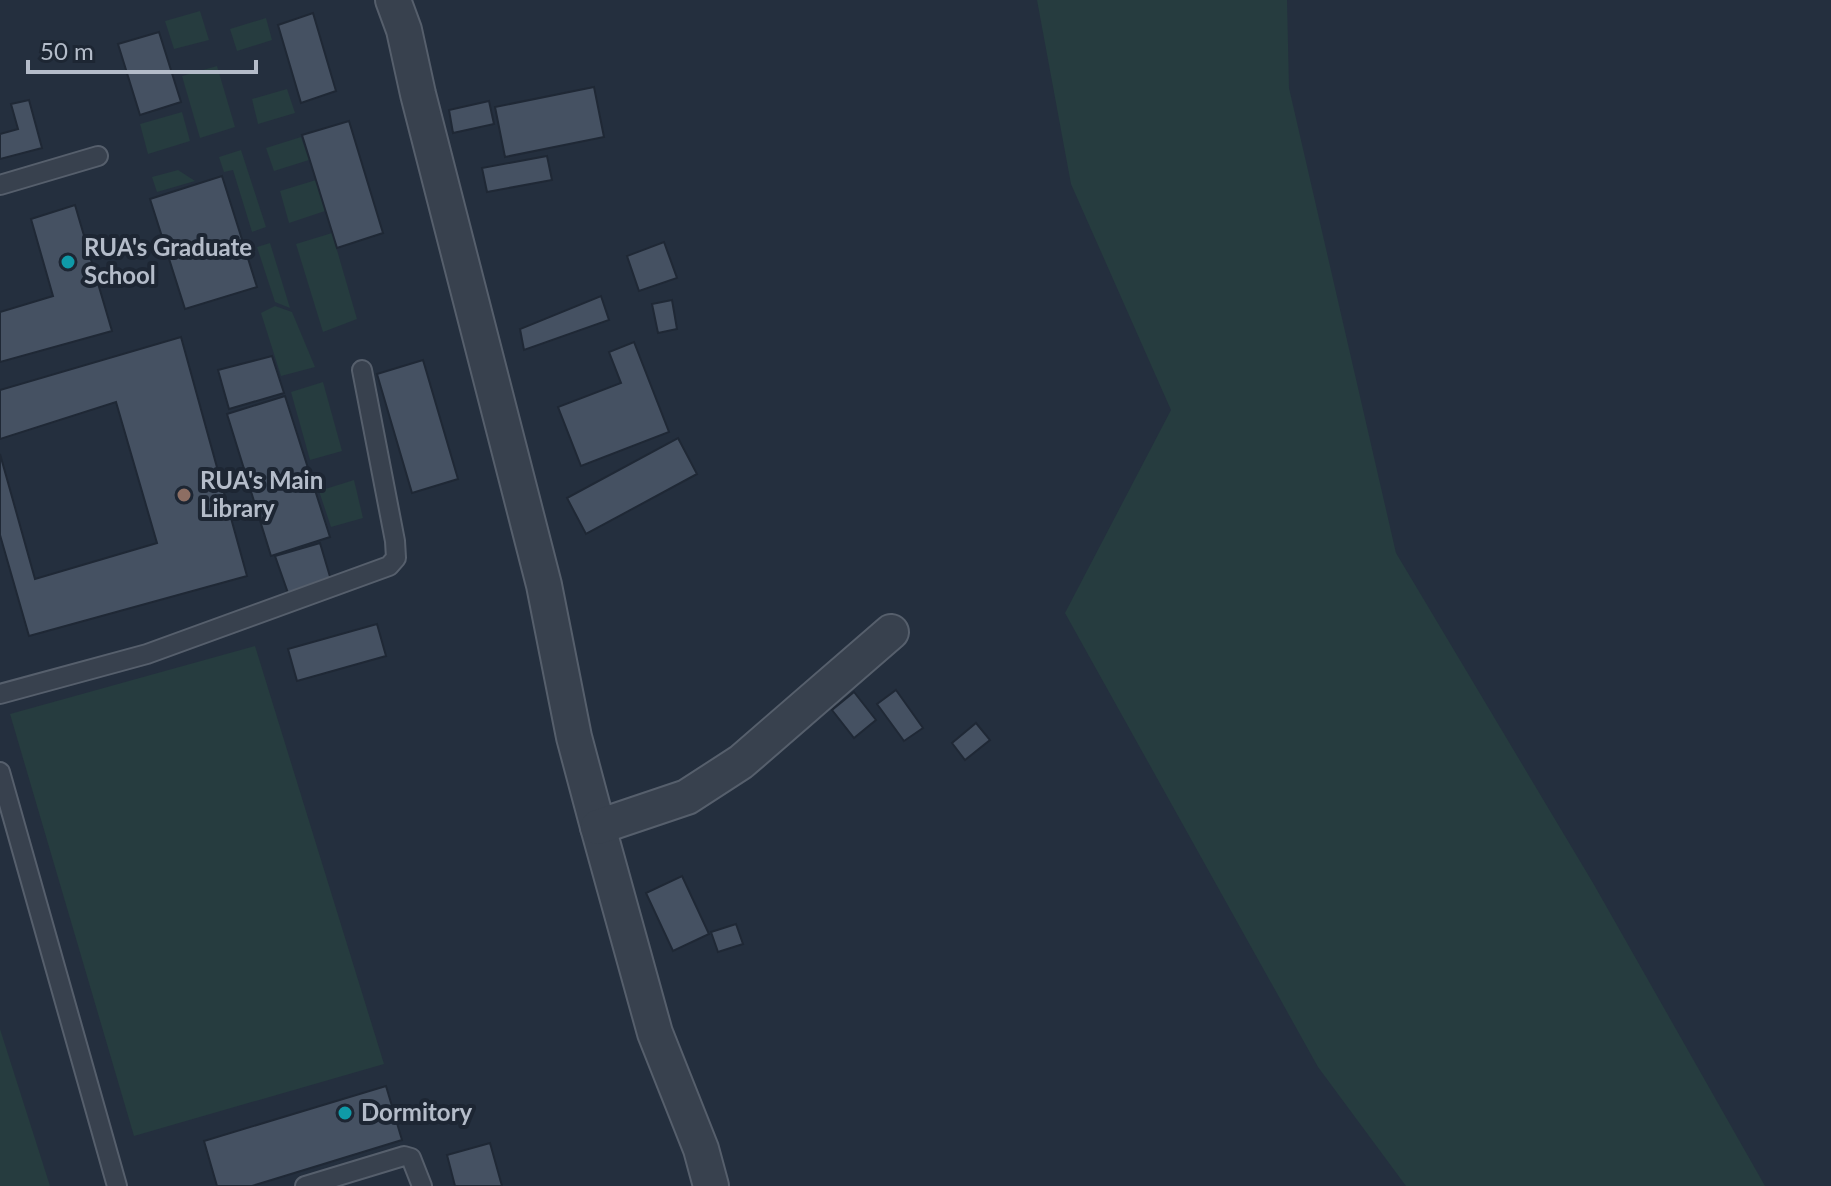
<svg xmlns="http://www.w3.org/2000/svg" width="1831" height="1186" viewBox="0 0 1831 1186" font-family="Lato,sans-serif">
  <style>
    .green { fill: #263c3f }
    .building { fill: #455162; stroke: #1f2835; stroke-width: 2 }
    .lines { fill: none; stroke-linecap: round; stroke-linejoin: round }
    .lane-casing { stroke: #565f6c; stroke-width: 22 }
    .street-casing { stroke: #565f6c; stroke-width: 38 }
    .lane { stroke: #38414e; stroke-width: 18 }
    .street { stroke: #38414e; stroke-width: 34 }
    .culture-dot { fill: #0f9aa8; stroke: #1d2633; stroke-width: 3 }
    .education-dot { fill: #8d6e63; stroke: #1d2633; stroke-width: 3 }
    .labels { text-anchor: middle; stroke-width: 8; stroke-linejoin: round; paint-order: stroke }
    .poi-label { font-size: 24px; font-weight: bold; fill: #b4bcc9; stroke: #1d2633; text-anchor: start }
  </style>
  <rect width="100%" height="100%" fill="#242f3e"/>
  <g class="green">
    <polygon points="1037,0 1287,0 1289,88 1396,553 1593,883 1765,1186 1406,1186 1318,1067 1065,613 1171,410 1071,184"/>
    <polygon points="200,11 209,40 174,49 165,21"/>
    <polygon points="266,18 272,40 237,51 230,29"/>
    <polygon points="217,66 235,127 200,138 182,76"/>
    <polygon points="287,89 295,113 258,124 252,99"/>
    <polygon points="182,112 190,141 148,154 140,124"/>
    <polygon points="301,137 309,160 274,171 266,148"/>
    <polygon points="241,150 266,227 252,232 233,170 224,172 219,157"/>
    <polygon points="178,170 195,181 157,192 152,177"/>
    <polygon points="316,180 325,211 289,223 280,191"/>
    <polygon points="332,233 357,319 323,332 296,244"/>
    <polygon points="270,243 290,308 275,302 257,247"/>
    <polygon points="275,306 292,312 315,367 281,376 261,313"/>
    <polygon points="323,382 342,451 310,460 291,392"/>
    <polygon points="354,480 363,518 331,527 319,491"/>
    <polygon points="255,646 384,1064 134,1136 10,714"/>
    <polygon points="0,1029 50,1186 0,1186"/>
  </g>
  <g class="building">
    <polygon points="313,13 336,91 301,103 278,25"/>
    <polygon points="159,32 181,102 140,115 118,44"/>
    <polygon points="594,87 604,137 505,157 495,107"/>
    <polygon points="29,100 42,148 0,159 0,134 18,129 11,104"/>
    <polygon points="489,101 494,124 453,133 449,110"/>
    <polygon points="349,121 383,233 337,248 302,135"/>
    <polygon points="547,156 552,180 487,192 482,168"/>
    <polygon points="222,176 257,287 185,309 150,199"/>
    <polygon points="75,205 112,331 0,362 0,312 53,296 31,219"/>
    <polygon points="664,242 677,278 639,291 627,256"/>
    <polygon points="601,296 609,320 524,350 520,329"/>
    <polygon points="672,300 677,329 658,333 652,304"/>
    <polygon points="181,337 247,576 29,636 0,535 0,454 35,579 157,543 116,402 0,439 0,390"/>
    <polygon points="634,342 669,432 581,466 558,407 621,383 609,352"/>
    <polygon points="272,356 284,393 229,409 218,370"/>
    <polygon points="423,360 458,479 412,493 377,374"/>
    <polygon points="285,396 330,537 271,556 227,414"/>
    <polygon points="678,438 697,474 586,534 567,498"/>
    <polygon points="320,543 331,580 288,593 275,556"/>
    <polygon points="377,624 386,656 297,681 288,649"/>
    <polygon points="896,690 923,728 904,741 877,704"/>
    <polygon points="854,692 876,720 854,738 832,710"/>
    <polygon points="976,723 990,740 965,760 952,743"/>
    <polygon points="682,876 709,934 673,951 646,893"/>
    <polygon points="736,924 743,944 718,952 711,932"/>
    <polygon points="386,1086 402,1140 252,1186 217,1186 204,1141"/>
    <polygon points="490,1143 502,1186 455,1186 447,1155"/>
  </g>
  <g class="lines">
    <g class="lane-casing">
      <g id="lane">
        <polyline points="0,185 98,156"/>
        <polyline points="0,694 147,654 389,566 396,558 395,541 362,370"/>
        <polyline points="0,772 117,1186"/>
        <polyline points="305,1186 404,1156 411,1158 422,1186"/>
      </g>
    </g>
    <g class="street-casing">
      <g id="street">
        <polyline points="393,0 404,30 418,94 544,585 574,737 598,827 655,1033 701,1149 711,1186"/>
        <polyline points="598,827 687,797 741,762 891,632"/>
      </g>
    </g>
    <use href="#lane" class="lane"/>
    <use href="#street" class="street"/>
  </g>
  <g class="culture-dot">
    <circle cx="68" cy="262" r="8"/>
    <circle cx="345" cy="1113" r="8"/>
  </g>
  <circle class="education-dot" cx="184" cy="495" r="8"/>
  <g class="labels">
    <g class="poi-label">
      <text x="84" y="256">RUA's Graduate<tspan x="84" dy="28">School</tspan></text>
      <text x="200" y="489">RUA's Main<tspan x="200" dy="28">Library</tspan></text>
      <text x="361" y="1121">Dormitory</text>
    </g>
  </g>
  <path d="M28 60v12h228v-12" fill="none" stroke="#b4bcc9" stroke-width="4"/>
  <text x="40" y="60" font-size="24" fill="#b4bcc9" stroke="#1d2633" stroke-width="6" paint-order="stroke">50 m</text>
</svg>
